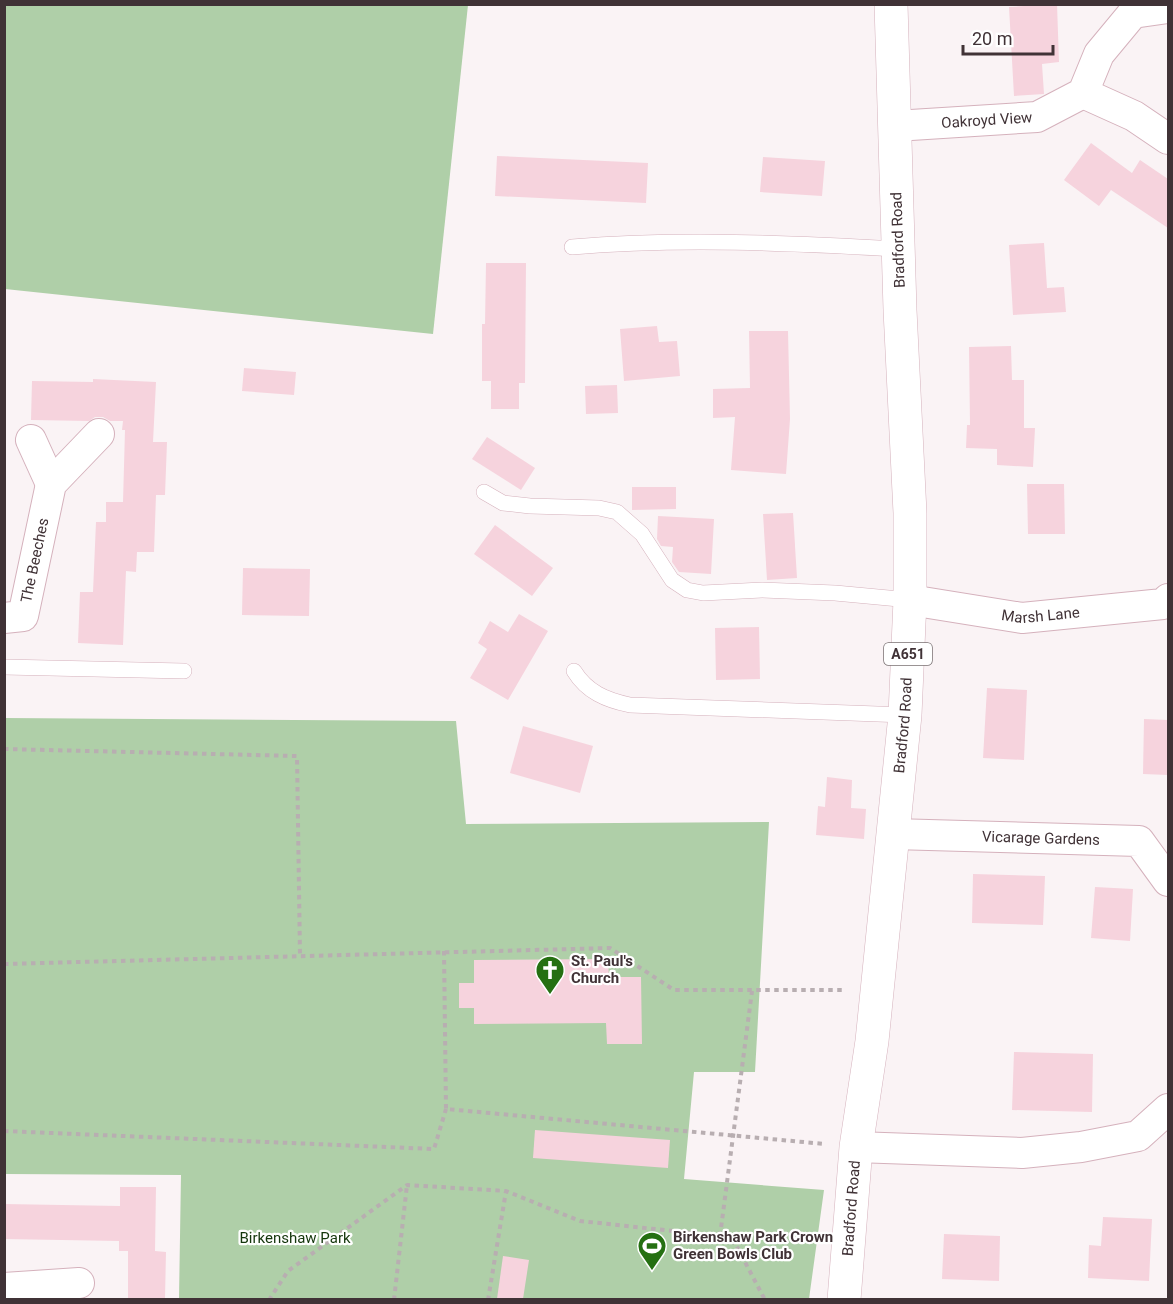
<svg xmlns="http://www.w3.org/2000/svg" width="1173" height="1304" viewBox="0 0 1173 1304" font-family="Roboto,sans-serif">
  <style>
    .green { fill: #afcfa8 }
    .building { fill: #f6d3dd }
    .lines { fill: none; stroke-linecap: round; stroke-linejoin: round }
    .service-casing { stroke: #d5b1bc; stroke-width: 16 }
    .minor-casing { stroke: #d5b1bc; stroke-width: 32 }
    .primary-casing { stroke: #d5b1bc; stroke-width: 34 }
    .path { stroke: #b8aeb1; stroke-width: 4; stroke-dasharray: 4.5 4.5; stroke-linecap: butt }
    .service { stroke: #fff; stroke-width: 15 }
    .minor { stroke: #fff; stroke-width: 30 }
    .primary { stroke: #fff; stroke-width: 33 }
    .labels { text-anchor: middle; stroke-width: 4.5; stroke-linejoin: round; paint-order: stroke }
    .shield { fill: #fff; stroke: #797072; stroke-width: 1.5 }
    .shield-label { font-size: 14px; font-weight: bold; fill: #403236 }
    .street-label { font-size: 15px; fill: #403236; stroke: #fff }
    .poi-label { font-size: 15px; font-weight: bold; fill: #403236; stroke: #fff; text-anchor: start }
    .park-label { font-size: 15px; fill: #14360c; stroke: #fff }
  </style>
  <rect width="100%" height="100%" fill="#faf3f5"/>
  <g class="green">
    <polygon points="5,4 468,5 433,334 5,289"/>
    <polygon points="5,718 456,721 466,824 769,822 755,1072 694,1072 684,1179 824,1190 809,1299 179,1299 181,1175 5,1174"/>
  </g>
  <g class="building">
    <polygon points="1057,4 1059,62 1042,64 1044,94 1014,96 1009,7"/>
    <polygon points="1091,143 1132,173 1140,160 1168,179 1168,228 1111,190 1099,206 1064,180"/>
    <polygon points="497,156 648,163 646,203 495,196"/>
    <polygon points="763,157 825,161 822,196 760,192"/>
    <polygon points="1044,243 1047,288 1064,287 1066,312 1013,315 1009,245"/>
    <polygon points="486,263 526,263 525,383 519,383 519,409 491,409 491,381 482,381 482,324 485,324"/>
    <polygon points="657,326 659,342 677,341 680,376 624,381 620,329"/>
    <polygon points="749,331 788,331 790,419 786,474 731,470 735,417 713,418 713,389 750,388"/>
    <polygon points="1011,346 1012,380 1024,380 1024,428 1035,428 1033,467 997,465 997,449 966,448 967,425 970,425 969,347"/>
    <polygon points="244,368 296,372 294,395 242,391"/>
    <polygon points="93,379 156,382 153,442 167,442 165,495 156,495 154,552 137,552 136,572 126,571 123,645 78,643 80,592 93,592 96,522 106,522 106,502 123,502 125,430 122,430 123,421 110,421 103,417 95,417 89,421 31,420 32,381 93,382"/>
    <polygon points="617,385 618,413 586,414 585,386"/>
    <polygon points="487,437 535,468 521,490 472,459"/>
    <polygon points="1027,484 1064,484 1065,534 1028,534"/>
    <polygon points="632,487 676,487 676,509 632,510"/>
    <polygon points="793,513 797,578 767,580 763,514"/>
    <polygon points="658,516 714,519 711,574 679,572 672,562 673,547 661,546 657,539"/>
    <polygon points="495,525 553,568 532,596 474,554"/>
    <polygon points="243,568 310,569 309,616 242,615"/>
    <polygon points="519,614 548,631 508,700 470,678 487,649 478,643 490,621 508,632"/>
    <polygon points="759,627 760,679 716,680 715,628"/>
    <polygon points="987,688 1027,690 1024,760 983,758"/>
    <polygon points="1144,719 1168,720 1168,775 1143,774"/>
    <polygon points="523,726 593,746 580,793 510,773"/>
    <polygon points="827,777 852,780 851,808 866,809 864,839 816,835 818,806 825,807"/>
    <polygon points="973,874 1045,876 1043,925 972,923"/>
    <polygon points="1095,887 1133,889 1130,941 1091,938"/>
    <polygon points="608,959 609,977 641,977 642,1044 607,1044 606,1023 474,1024 474,1008 459,1008 459,983 474,983 474,960"/>
    <polygon points="1014,1052 1093,1054 1092,1112 1012,1110"/>
    <polygon points="535,1130 670,1140 668,1168 533,1158"/>
    <polygon points="120,1187 156,1187 155,1251 166,1252 165,1299 128,1299 128,1251 119,1251 119,1241 4,1239 4,1204 120,1206"/>
    <polygon points="1103,1217 1152,1219 1149,1281 1088,1278 1089,1245 1101,1246"/>
    <polygon points="944,1234 1000,1236 999,1281 942,1279"/>
    <polygon points="503,1256 529,1260 523,1299 497,1299"/>
  </g>
  <g class="lines">
    <g class="service-casing">
      <g id="service">
        <path d="M572,247c108,-9 218,-4 326,2"/>
        <polyline points="484,492 503,503 530,506 599,508 617,512 642,534 672,580 687,590 703,593 762,590 835,593 910,600"/>
        <polyline points="4,667 184,671"/>
        <path d="M574,671c13,21 32,29 56,34l275,10"/>
      </g>
    </g>
    <g class="minor-casing">
      <g id="minor">
        <polyline points="1083,93 1134,116 1168,139"/>
        <path id="s1" d="M895,126l142,-9 46,-24 16,-39 34,-41 35,-5"/>
        <polyline points="31,440 51,484"/>
        <path id="s2" d="M910,600l112,18 141,-14 5,-5"/>
        <path id="s3" d="M4,618l19,-2 28,-132 48,-50"/>
        <path id="s4" d="M893,834l246,7 29,40"/>
        <polyline points="856,1147 1022,1153 1081,1147 1138,1136 1168,1109"/>
        <polyline points="4,1288 79,1283"/>
      </g>
    </g>
    <g class="primary-casing">
      <g id="primary">
        <path id="s5" d="M844,1300l12,-153 16,-106 33,-326 5,-115v-87l-10,-203 -9,-306"/>
      </g>
    </g>
    <g class="path">
      <polyline points="4,749 297,756 300,955"/>
      <polyline points="444,951 446,1109 825,1144"/>
      <polyline points="4,964 610,948 674,990 846,990"/>
      <polyline points="4,1131 434,1149 446,1109"/>
      <polyline points="720,1236 752,991"/>
      <polyline points="269,1300 288,1271 407,1185 506,1191 580,1221 720,1236 735,1243 765,1300"/>
      <polyline points="394,1300 407,1185"/>
      <polyline points="488,1300 506,1191"/>
    </g>
    <use href="#service" class="service"/>
    <use href="#minor" class="minor"/>
    <use href="#primary" class="primary"/>
  </g>
  <defs>
    <g id="church-pin" transform="scale(1.5)"><path d="M0 17L-7.5 6A9.5 9.5 0 1 1 7.5 6Z" fill="#257012" stroke="#fff"/><path d="M-1.2-6h2.4v3.5h3.3v2.4h-3.3V6h-2.4V-.1h-3.3v-2.4h3.3Z" fill="#fff"/></g>
    <g id="stadium-pin" transform="scale(1.5)"><path d="M0 17L-7.5 6A9.5 9.5 0 1 1 7.5 6Z" fill="#257012" stroke="#fff"/><path d="M0-5a6.5 5 0 1 0 0 10a6.5 5 0 1 0 0-10ZM-3.5-1.8h7v3.6h-7Z" fill="#fff"/></g>
  </defs>
  <g fill-rule="evenodd">
    <use href="#church-pin" x="550" y="970"/>
    <use href="#stadium-pin" x="652" y="1246"/>
  </g>
  <g class="labels">
    <rect class="shield" x="884" y="643" width="48" height="22" rx="4.5"/>
    <g class="shield-label">
      <text x="908" y="659">A651</text>
    </g>
    <g class="street-label">
      <text dy="5" stroke="none"><textPath href="#s1" startOffset="92">Oakroyd View</textPath></text>
      <text transform="translate(898 240) rotate(-92)" y="5">Bradford Road</text>
      <text dy="5" stroke="none"><textPath href="#s3" startOffset="76">The Beeches</textPath></text>
      <text dy="5" stroke="none"><textPath href="#s2" startOffset="132">Marsh Lane</textPath></text>
      <text dy="5" stroke="none"><textPath href="#s5" startOffset="578">Bradford Road</textPath></text>
      <text dy="5" stroke="none"><textPath href="#s4" startOffset="148">Vicarage Gardens</textPath></text>
      <text dy="5" stroke="none"><textPath href="#s5" startOffset="92">Bradford Road</textPath></text>
    </g>
    <g class="poi-label">
      <text x="571" y="966">St. Paul's<tspan x="571" dy="17">Church</tspan></text>
      <text x="673" y="1242">Birkenshaw Park Crown<tspan x="673" dy="17">Green Bowls Club</tspan></text>
    </g>
    <g class="park-label">
      <text x="295" y="1243">Birkenshaw Park</text>
    </g>
  </g>
  <rect width="1173" height="1304" fill="none" stroke="#403236" stroke-width="12"/>
  <path d="M963 45v9h90v-9" fill="none" stroke="#403236" stroke-width="3"/>
  <text x="972" y="45" font-size="18" fill="#403236" stroke="#ffffff" stroke-width="4.5" paint-order="stroke">20 m</text>
</svg>
